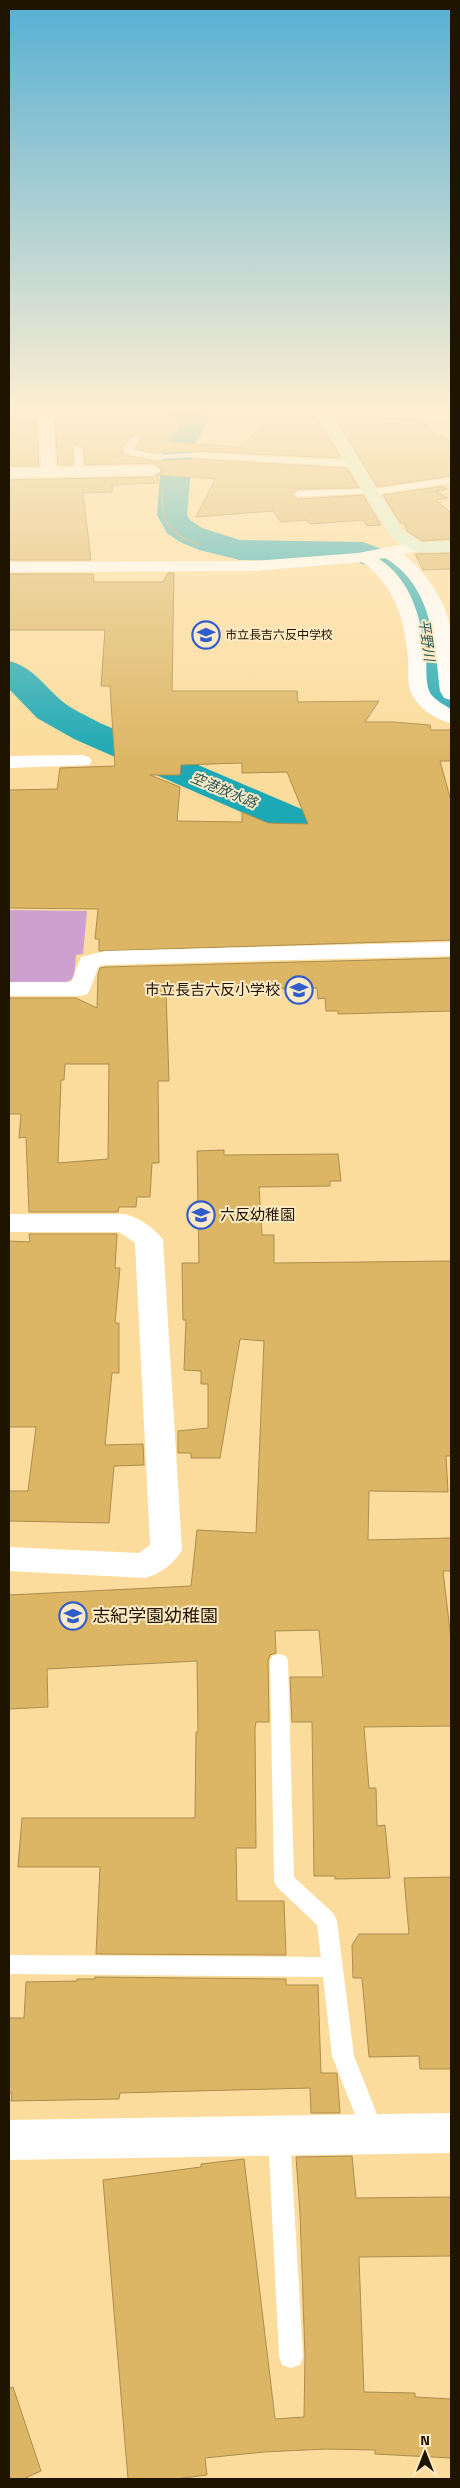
<svg xmlns="http://www.w3.org/2000/svg" width="460" height="2488" viewBox="0 0 460 2488" font-family="'Titillium Web','Noto Sans JP',sans-serif">
  <style>
    .green { fill: #cea0d0 }
    .lines { fill: none; stroke-linecap: round; stroke-linejoin: round }
    .river { fill: #1ca8b5; fill-rule: evenodd }
    .building { fill: #dcb664; stroke: #ab8d4f; fill-rule: evenodd }
    .path { stroke: #a58d5e; stroke-width: 2; stroke-dasharray: 3 1; stroke-linecap: butt }
    .lane { fill: #fff; fill-rule: evenodd }
    .street { fill: #fff; fill-rule: evenodd }
    .secondary { fill: #d7f6d9; fill-rule: evenodd }
    .labels { text-anchor: middle; stroke-width: 4; stroke-linejoin: round; paint-order: stroke }
    .far-poi-label { font-size: 12px; fill: #1f1400; stroke: #feebc5; text-anchor: start }
    .far-water-label { font-size: 14px; font-style: italic; fill: #22575c; stroke: #feebc5 }
    .poi-label { font-size: 15px; fill: #1f1400; stroke: #feebc5; text-anchor: end }
    .near-poi-label { font-size: 18px; fill: #1f1400; stroke: #feebc5; text-anchor: start }
  </style>
  <rect width="100%" height="100%" fill="#fcdc9c"/>
  <polygon class="green" points="9,910 87,911 83,954 76,955 74,978 62,984 9,985"/>
  <g class="lines">
    <g class="river">
      <polygon points="168,411 202,411 209,422 193,447 187,515 190,520 202,528 240,540 363,542 405,558 437,603 442,618 451,691 451,719 438,716 425,709 415,691 408,618 403,603 382,572 358,562 240,560 199,550 180,542 167,533 157,515 161,462 165,447 181,422 172,417"/>
      <path d="M9,661c24,6 35,25 53,40 10,9 26,15 38,22l351,150v28l-15,-4 -362,-158 -37,-21 -28,-29z"/>
    </g>
  </g>
  <g class="building">
    <polygon points="182,414 167,442 240,447 275,414 316,417 341,458 195,451 155,453 136,449 142,437 134,434 122,448 124,455 155,461 195,459 347,468 359,488 298,489 292,494 298,499 363,495 381,525 367,526 363,520 310,524 307,520 281,522 273,511 196,517 215,479 158,475 158,483 112,485 112,492 83,493 91,560 9,560 9,480 153,477 163,471 153,463 85,465 83,447 76,444 73,446 73,465 58,465 55,421"/>
    <polygon points="335,418 418,419 438,436 442,436 451,442 451,476 377,487"/>
    <polygon points="36,421 39,466 9,466 9,423"/>
    <polygon points="443,486 447,489 436,491 448,498 436,500 451,513 451,539 422,541 407,531 404,523 400,523 383,495"/>
    <polygon points="451,553 451,569 423,570 415,554"/>
    <path d="M168,573h6l-2,118h125l1,11 81,-1 -14,21h29l36,3 1,5h20v31h-11l11,40v139l-352,11v-12h-4l3,-30 -89,-1v-118l48,-1 3,-21 55,-2 -5,-80h-9l4,-56h-96v-56h84l1,8h69zM242,763v10l45,-1 21,52 -40,-1 -26,-11v10l-65,-1 3,-34 -30,-12h30l1,-10z"/>
    <path d="M451,958v53l-113,3v-3h-12l-1,-13 -7,1 -1,-11 -151,3 3,90h-11l1,82h-7l-2,34h-13l-1,10h-17l-1,5h-89l-3,-75 -7,1 2,-24h-12v-116h67l21,10 1,-34 2,-6 5,-1zM65,1064h44l-1,95 -50,4 3,-83h3z"/>
    <polygon points="224,1150 224,1155 338,1154 341,1181 330,1181 330,1186 259,1187 262,1235 274,1235 274,1263 451,1261 451,1456 446,1456 448,1492 369,1491 368,1540 451,1538 451,1571 443,1571 451,1639 451,1726 364,1727 369,1788 376,1788 377,1826 385,1825 390,1878 335,1879 335,1876 314,1876 312,1722 292,1722 290,1677 323,1677 319,1630 275,1631 276,1653 270,1655 268,1661 269,1722 256,1722 255,1728 256,1848 236,1848 237,1901 284,1901 286,1955 96,1954 100,1867 18,1867 22,1818 195,1818 196,1732 198,1732 197,1661 47,1669 48,1707 9,1709 9,1595 191,1586 197,1530 256,1533 264,1341 240,1339 220,1458 191,1458 191,1453 178,1453 178,1431 208,1428 208,1384 201,1384 201,1371 184,1370 186,1320 183,1320 182,1263 199,1263 197,1151"/>
    <polygon points="29,1234 117,1234 115,1268 120,1268 115,1323 119,1323 119,1373 112,1373 105,1445 143,1444 144,1465 114,1466 109,1523 9,1521 9,1491 28,1491 36,1427 9,1427 9,1241 30,1242"/>
    <polygon points="451,1877 451,2069 420,2069 419,2056 369,2057 362,1978 353,1978 352,1945 359,1934 409,1934 404,1878"/>
    <polygon points="95,1977 286,1979 286,1985 318,1985 321,2073 337,2073 340,2113 311,2113 310,2088 120,2093 119,2099 11,2101 12,2093 9,2093 9,2018 24,2018 26,1982 77,1981 77,1979 95,1979"/>
    <polygon points="352,2156 356,2198 451,2197 451,2256 359,2257 364,2392 415,2393 415,2397 451,2399 451,2458 375,2454 375,2450 326,2449 264,2452 205,2458 207,2475 176,2479 128,2479 103,2180 201,2167 201,2164 244,2159 275,2419 304,2417 305,2356 300,2213 296,2157"/>
    <polygon points="13,2387 41,2471 23,2479 9,2479 9,2388"/>
  </g>
  <g class="lines">
    <g class="path">
      <polyline points="167,411 184,421 174,439"/>
      <path d="M162,487c-1,35 4,44 37,58"/>
    </g>
    <g class="lane">
      <polygon points="133,436 140,438 133,450 155,455 195,453 354,461 358,464 354,467 195,457 155,459 126,454 124,449"/>
      <polygon points="75,446 82,448 83,472 79,475 75,472"/>
      <polygon points="451,478 451,483 371,495 367,493 298,497 294,494 298,491 374,489"/>
      <polygon points="279,1654 286,1656 288,1661 294,1877 334,1914 337,1921 354,2056 384,2132 381,2140 373,2143 365,2140 332,2056 323,1977 9,1974 9,1955 321,1957 317,1925 277,1887 274,1881 270,1661 272,1656"/>
      <polygon points="279,2124 287,2127 290,2135 303,2356 300,2365 291,2368 282,2365 279,2356 268,2135 271,2127"/>
    </g>
    <g class="street">
      <polygon points="9,411 134,411 132,414 127,415 53,415 56,467 153,465 161,470 153,475 9,478 9,468 41,468 38,415 10,414"/>
      <polygon points="288,411 451,411 451,418 295,415"/>
      <path d="M415,542l6,1 2,4 -2,4 -18,3c22,16 46,51 48,79 2,22 0,45 0,67l-7,-2 -4,-7c-5,-48 -8,-106 -55,-133l-6,1c33,21 43,62 47,99 1,11 -1,24 4,35 5,7 14,12 21,16v14c-17,-4 -35,-16 -41,-33 -3,-10 -1,-21 -2,-31 -3,-38 -13,-74 -46,-97l-108,9 -245,1v-10l245,-1 104,-8z"/>
      <polygon points="82,755 89,757 92,761 89,765 9,768 9,756"/>
      <polygon points="451,942 451,956 105,965 99,966 88,994 80,996 9,996 9,982 71,982 81,957 105,951"/>
      <path d="M9,1214h116c14,4 30,14 38,26l19,310c-8,14 -22,24 -37,28l-136,-7v-24l130,6 11,-8 -15,-302 -16,-11h-110z"/>
      <polygon points="451,2113 451,2153 9,2160 9,2120"/>
    </g>
    <path class="secondary" d="M314,411h14l75,120 19,12 29,-2v10c-23,3 -42,2 -60,-14z"/>
  </g>
  <linearGradient id="sky" x2="0" y2="1"><stop stop-color="#56afd4"/><stop offset="0.54" stop-color="#feefd2"/><stop offset="1" stop-color="#feefd2" stop-opacity="0"/></linearGradient>
  <rect width="460" height="759" fill="url(#sky)"/>
  <defs>
    <g id="school-ring" transform="scale(1.4375)"><circle r="9.5" fill="#feebc5" stroke="#315ccc" stroke-width="1.5"/><path d="M0-5L7-2L0 1L-7-2ZM-4 1L0 2.5L4 1V4Q0 6-4 4Z" fill="#315ccc"/></g>
  </defs>
  <g fill-rule="evenodd">
    <use href="#school-ring" x="206" y="635"/>
    <use href="#school-ring" x="299" y="990"/>
    <use href="#school-ring" x="201" y="1215"/>
    <use href="#school-ring" x="73" y="1616"/>
  </g>
  <g class="labels">
    <g class="far-poi-label">
      <text x="225" y="639">市立長吉六反中学校</text>
    </g>
    <g class="far-water-label">
      <text transform="translate(427 640) rotate(82)" y="5">平野川</text>
      <text transform="translate(224 790) rotate(23)" y="5">空港放水路</text>
    </g>
    <g class="poi-label">
      <text x="280" y="995">市立長吉六反小学校</text>
      <text x="220" y="1220" text-anchor="start">六反幼稚園</text>
    </g>
    <g class="near-poi-label">
      <text x="92" y="1622">志紀学園幼稚園</text>
    </g>
  </g>
  <rect width="460" height="2488" fill="none" stroke="#1f1400" stroke-width="20"/>
  <g transform="translate(425 2453)" stroke="#feebc5" stroke-width="4" paint-order="stroke">
  <path d="M0-4L9 19L0 12L-9 19Z" fill="#1f1400"/>
  <text y="-8" font-size="14" font-weight="bold" text-anchor="middle" fill="#1f1400">N</text>
  </g>
</svg>
